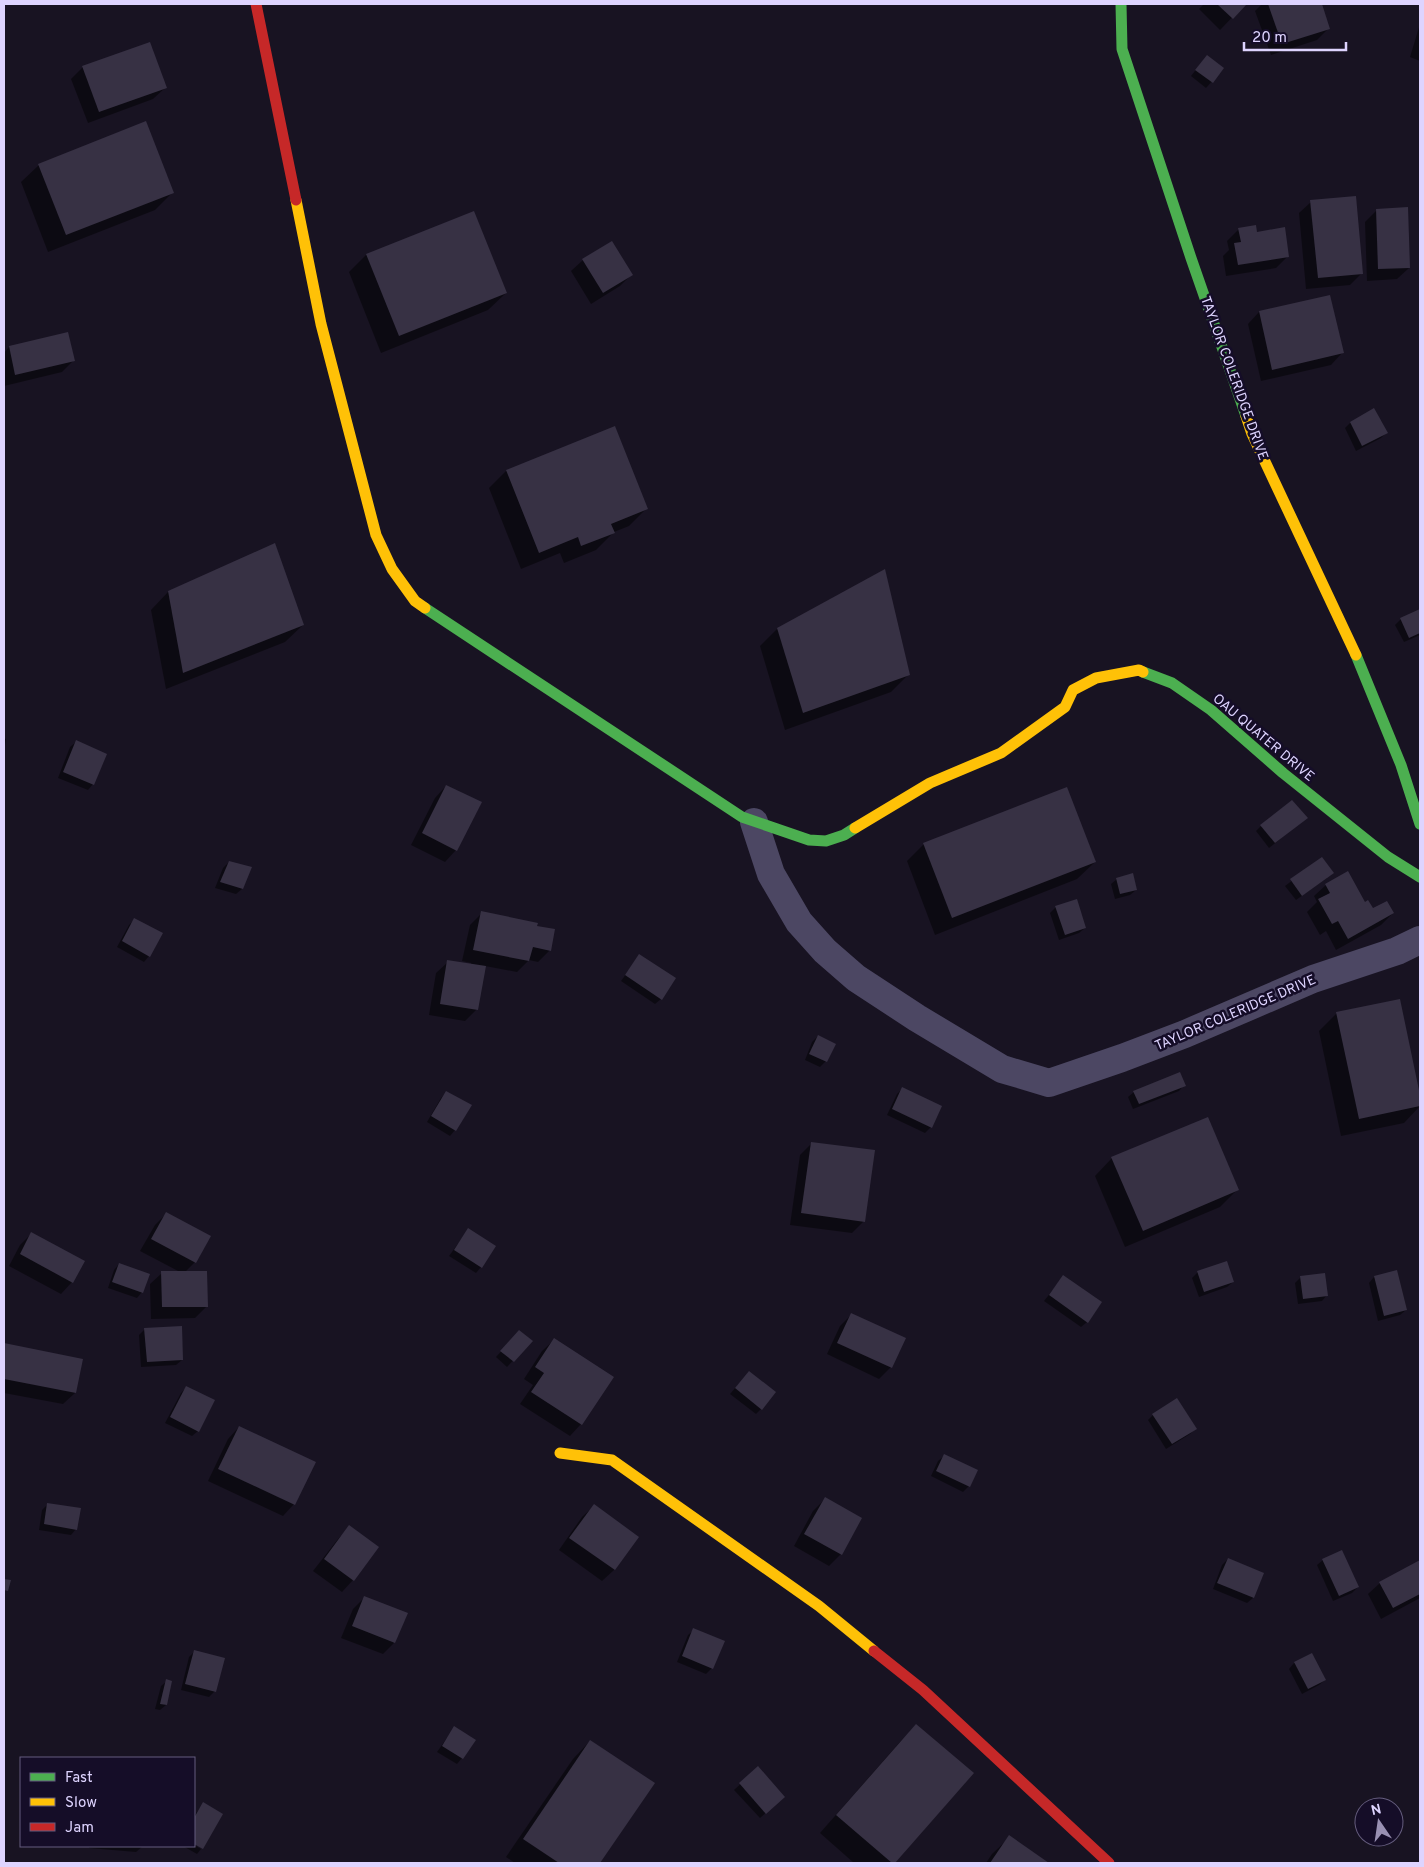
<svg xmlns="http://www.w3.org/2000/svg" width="1424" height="1867" viewBox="0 0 1424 1867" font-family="Overpass,sans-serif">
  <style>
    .shadow { fill: #0007 }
    .building { fill: #373144 }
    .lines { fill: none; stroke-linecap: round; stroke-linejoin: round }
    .street { stroke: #4c4763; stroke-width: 28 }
    .fast { stroke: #4caf50; stroke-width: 11 }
    .slow { stroke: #ffc107; stroke-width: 11 }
    .jam { stroke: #c62828; stroke-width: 11 }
    .labels { text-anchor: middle; stroke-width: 5; stroke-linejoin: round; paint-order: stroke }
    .street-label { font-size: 14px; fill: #ded4ff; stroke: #150d28 }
  </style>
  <rect width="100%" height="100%" fill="#181322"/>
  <g class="shadow">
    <polygon points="1204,4 1245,4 1220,30 1199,9"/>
    <polygon points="1262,4 1321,4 1329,28 1317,40 1271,55 1255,11"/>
    <polygon points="1420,24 1420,61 1410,57"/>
    <polygon points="1202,62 1223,69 1206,88 1191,76"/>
    <polygon points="83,67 165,88 153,99 88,123 71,79"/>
    <polygon points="39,165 173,192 155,210 48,252 21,182"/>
    <polygon points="1311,202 1362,273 1350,285 1306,289 1299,213"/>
    <polygon points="1377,210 1409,268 1397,279 1367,281 1365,222"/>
    <polygon points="474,213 506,293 488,310 381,353 349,272 366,255"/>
    <polygon points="1239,229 1288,256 1276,268 1226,276 1223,256 1229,250 1227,241"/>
    <polygon points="583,260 631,275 620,286 591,304 571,271"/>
    <polygon points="1259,312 1342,353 1331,365 1261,381 1248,324"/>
    <polygon points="67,333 73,361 62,372 4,386 4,353 9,347"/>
    <polygon points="1374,410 1386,433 1381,438 1356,451 1345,428 1350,423"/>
    <polygon points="615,427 647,508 629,526 614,532 596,550 564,563 560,553 521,569 489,488 506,471"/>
    <polygon points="168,592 303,625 285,642 166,689 151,610"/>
    <polygon points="1420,610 1420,635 1404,642 1395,625 1401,619"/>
    <polygon points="777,629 908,675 891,692 785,730 760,646"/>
    <polygon points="4,738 6,739 4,752"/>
    <polygon points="76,742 93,784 88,790 58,778 70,747"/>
    <polygon points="446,786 456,850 445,862 411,845 435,798"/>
    <polygon points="1306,818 1269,848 1256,831 1261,826"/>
    <polygon points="924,844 1095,862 1077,879 935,935 907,861"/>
    <polygon points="1322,858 1327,878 1296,900 1285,886"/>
    <polygon points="229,862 250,868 242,889 236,894 215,888 223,868"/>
    <polygon points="1117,879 1136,890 1130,895 1115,899 1111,884"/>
    <polygon points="1326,885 1364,903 1373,909 1393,913 1381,925 1336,950 1326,931 1320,935 1307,912 1317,902 1314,896"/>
    <polygon points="1056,907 1085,928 1079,933 1059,940 1050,913"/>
    <polygon points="482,913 536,927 550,950 538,962 529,960 517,972 485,966 477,1009 465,1021 429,1015 436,973 448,962 471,965 471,963 462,961 470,925"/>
    <polygon points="134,920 149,956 144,962 117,947 129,925"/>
    <polygon points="640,955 661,999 655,1004 621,981"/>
    <polygon points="1399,1000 1420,1106 1404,1123 1341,1136 1319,1031 1336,1014"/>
    <polygon points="818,1036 826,1061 820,1067 805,1060 812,1042"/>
    <polygon points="1184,1085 1179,1091 1133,1109 1128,1097 1134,1092"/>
    <polygon points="902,1089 931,1127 925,1133 887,1115 897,1094"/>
    <polygon points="447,1092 455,1130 450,1136 427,1122 441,1098"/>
    <polygon points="812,1143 864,1221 852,1233 790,1225 800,1155"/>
    <polygon points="1112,1158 1237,1190 1220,1207 1125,1247 1095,1176"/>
    <polygon points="166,1214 209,1237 195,1262 185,1272 207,1306 195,1318 151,1319 150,1284 162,1273 180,1272 140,1251 155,1225"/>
    <polygon points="468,1230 481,1267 476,1273 449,1256"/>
    <polygon points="32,1233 72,1282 61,1294 9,1266 20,1245"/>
    <polygon points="119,1264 142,1292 137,1298 108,1288 114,1270"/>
    <polygon points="1198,1272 1233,1282 1227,1287 1199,1297 1192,1278"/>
    <polygon points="1063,1277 1087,1322 1081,1327 1044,1301"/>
    <polygon points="1301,1277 1327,1295 1322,1301 1298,1304 1295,1283"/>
    <polygon points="1374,1277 1406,1310 1400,1315 1378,1321 1369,1283"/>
    <polygon points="851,1315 891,1367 879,1379 827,1354 840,1326"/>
    <polygon points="145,1329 182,1360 176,1365 141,1367 139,1335"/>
    <polygon points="514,1337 531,1341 507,1367 496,1357"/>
    <polygon points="554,1340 581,1424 570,1436 520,1404 533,1385 524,1379 542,1351"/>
    <polygon points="4,1344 81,1360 75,1393 63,1404 4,1393"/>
    <polygon points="749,1372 761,1409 756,1414 730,1394"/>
    <polygon points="187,1387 198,1431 192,1436 165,1423 181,1393"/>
    <polygon points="1153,1415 1195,1429 1190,1434 1166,1449 1148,1420"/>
    <polygon points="239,1427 294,1504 283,1516 208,1481 228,1439"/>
    <polygon points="944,1456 969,1486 963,1492 931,1476 938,1461"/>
    <polygon points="825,1499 841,1554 829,1566 794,1546 813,1511"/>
    <polygon points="48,1504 76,1529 71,1535 39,1530 42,1510"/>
    <polygon points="594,1506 637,1537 614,1570 602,1581 559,1550 582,1517"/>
    <polygon points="350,1527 353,1580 342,1592 313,1571 338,1539"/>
    <polygon points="1228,1559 1263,1573 1253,1598 1247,1603 1213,1589 1222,1565"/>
    <polygon points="1323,1560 1358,1587 1352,1593 1333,1601 1317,1565"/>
    <polygon points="1420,1561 1420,1598 1381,1619 1368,1594 1380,1583"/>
    <polygon points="365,1597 394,1643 383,1654 341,1638 353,1609"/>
    <polygon points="694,1630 712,1668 706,1674 677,1662 688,1635"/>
    <polygon points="195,1651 215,1691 209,1697 181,1690 189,1657"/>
    <polygon points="1311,1654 1325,1680 1319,1685 1302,1694 1289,1669 1294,1663"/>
    <polygon points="167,1681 166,1705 160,1710 155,1709 161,1686"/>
    <polygon points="916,1725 972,1774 894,1863 854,1863 820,1833 899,1743"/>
    <polygon points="454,1728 462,1758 457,1764 437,1752"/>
    <polygon points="590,1741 653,1783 598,1863 515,1863 506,1857 573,1759"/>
    <polygon points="758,1768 778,1802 760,1818 734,1790"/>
    <polygon points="203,1804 202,1847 194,1842 194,1816"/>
    <polygon points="1010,1837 1047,1863 986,1863 992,1854"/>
    <polygon points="194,1845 201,1849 197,1854 183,1846"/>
    <polygon points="89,1846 143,1846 136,1852 89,1848"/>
  </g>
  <g class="building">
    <polygon points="1217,4 1247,4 1233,19"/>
    <polygon points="1268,4 1322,4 1330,29 1282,44"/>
    <polygon points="150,42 167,88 99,112 82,66"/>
    <polygon points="1207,55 1224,68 1213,83 1195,70"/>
    <polygon points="146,121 174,193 66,235 38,164"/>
    <polygon points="1356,196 1363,274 1318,278 1310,200"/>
    <polygon points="1408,207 1410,268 1378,269 1376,209"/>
    <polygon points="474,211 507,293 399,336 366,254"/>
    <polygon points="1256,225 1257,232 1285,227 1289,257 1238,265 1234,243 1241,242 1238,228"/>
    <polygon points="612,241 633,275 603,293 582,259"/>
    <polygon points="1330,295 1344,353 1272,370 1259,311"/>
    <polygon points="68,332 75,361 15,375 9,346"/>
    <polygon points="1374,408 1388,433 1362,446 1350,422"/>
    <polygon points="615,426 648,509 611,524 615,533 581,546 578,537 539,553 506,470"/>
    <polygon points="275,543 304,625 183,673 168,591"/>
    <polygon points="885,569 910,675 803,713 777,628"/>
    <polygon points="1420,609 1420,633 1409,638 1400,618"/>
    <polygon points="76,740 107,754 94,785 63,772"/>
    <polygon points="446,785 482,802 457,851 422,833"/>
    <polygon points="1067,787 1096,862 952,918 923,843"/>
    <polygon points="1292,800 1308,818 1275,843 1260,825"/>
    <polygon points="1322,857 1334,873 1302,896 1290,879"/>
    <polygon points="229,861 252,867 243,889 220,882"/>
    <polygon points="1348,871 1365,902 1368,900 1373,908 1387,901 1394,913 1348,939 1338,921 1332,924 1318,899 1330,893 1325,884"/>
    <polygon points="1133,873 1137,890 1120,894 1116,878"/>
    <polygon points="1077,899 1086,928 1065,935 1055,906"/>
    <polygon points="481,911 538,923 537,926 555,929 551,951 533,947 529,961 473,950"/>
    <polygon points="134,918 163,933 150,957 122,941"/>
    <polygon points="639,954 676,978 662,1000 625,975"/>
    <polygon points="447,960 486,966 478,1010 440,1004"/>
    <polygon points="1400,999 1420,1095 1420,1106 1359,1119 1336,1012"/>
    <polygon points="818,1035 836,1044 827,1062 809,1054"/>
    <polygon points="1180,1072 1186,1086 1139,1104 1133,1091"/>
    <polygon points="902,1087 942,1106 932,1128 892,1109"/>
    <polygon points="446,1091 472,1105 456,1131 431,1116"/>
    <polygon points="1208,1117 1239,1190 1143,1231 1111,1157"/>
    <polygon points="811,1142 875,1150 865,1222 801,1213"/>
    <polygon points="166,1212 211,1236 196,1263 151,1239"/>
    <polygon points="468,1228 496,1246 482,1268 454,1250"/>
    <polygon points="31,1232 85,1261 73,1283 20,1254"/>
    <polygon points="1227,1261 1234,1282 1204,1292 1197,1271"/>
    <polygon points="119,1263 150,1274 143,1293 112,1282"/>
    <polygon points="1397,1270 1407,1310 1384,1316 1374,1276"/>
    <polygon points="161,1271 207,1271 208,1307 162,1307"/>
    <polygon points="1325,1273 1328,1296 1303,1299 1300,1276"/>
    <polygon points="1063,1275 1102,1302 1088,1323 1049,1295"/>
    <polygon points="851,1313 906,1338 892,1368 837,1343"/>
    <polygon points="182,1326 183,1360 147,1362 144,1328"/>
    <polygon points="519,1330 533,1341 514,1362 500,1351"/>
    <polygon points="554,1338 614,1377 582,1425 531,1392 544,1373 535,1367"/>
    <polygon points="4,1343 83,1359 76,1393 4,1379"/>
    <polygon points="749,1371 776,1392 762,1410 735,1388"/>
    <polygon points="186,1386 215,1400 199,1432 170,1417"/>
    <polygon points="1177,1398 1197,1429 1172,1444 1152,1414"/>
    <polygon points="239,1426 316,1462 295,1505 218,1469"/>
    <polygon points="944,1454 978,1470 970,1487 936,1471"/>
    <polygon points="825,1497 862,1518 842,1555 804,1534"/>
    <polygon points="47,1503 81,1508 77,1530 44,1524"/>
    <polygon points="594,1504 639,1537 615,1570 569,1538"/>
    <polygon points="349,1525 379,1547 354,1581 324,1559"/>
    <polygon points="1342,1550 1359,1587 1339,1596 1322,1559"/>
    <polygon points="1228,1558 1264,1573 1254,1598 1217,1583"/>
    <polygon points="1420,1560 1420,1594 1393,1608 1379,1582"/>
    <polygon points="4,1579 11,1580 8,1591 4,1590"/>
    <polygon points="364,1596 408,1613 395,1643 352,1626"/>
    <polygon points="693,1628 725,1641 713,1669 682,1656"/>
    <polygon points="194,1650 225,1658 216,1692 185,1684"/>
    <polygon points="1312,1653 1326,1680 1308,1689 1294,1662"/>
    <polygon points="166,1679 172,1681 167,1705 160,1704"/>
    <polygon points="916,1724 974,1773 895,1863 892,1863 836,1815"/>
    <polygon points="454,1726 476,1740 463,1759 442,1746"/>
    <polygon points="590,1740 655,1783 600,1863 559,1863 523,1839"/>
    <polygon points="758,1766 785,1797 766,1814 739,1783"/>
    <polygon points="203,1802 223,1814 203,1849 194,1844 194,1818"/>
    <polygon points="1009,1835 1049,1863 990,1863"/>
  </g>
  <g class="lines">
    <polyline class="street" points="754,822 771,874 799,922 825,951 856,978 917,1018 1002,1069 1049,1083 1122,1058 1185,1034 1313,979 1397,951 1420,940"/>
    <g class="fast">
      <polyline points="1121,4 1122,49 1191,258 1246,416"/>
      <polyline points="425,608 742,817 809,840 826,841 844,835 855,828"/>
      <polyline points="1356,655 1401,765 1420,824"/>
      <polyline points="1143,672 1172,683 1211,710 1283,773 1388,857 1420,877"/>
    </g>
    <g class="slow">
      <polyline points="296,200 321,324 376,535 392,569 415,601 425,608"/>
      <polyline points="1246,416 1252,434 1356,655"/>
      <polyline points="855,828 930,783 1001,753 1065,707 1073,690 1096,678 1139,670 1143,672"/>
      <polyline points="560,1453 612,1460 819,1606 874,1651"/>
    </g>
    <g class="jam">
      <polyline points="256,4 296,200"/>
      <polyline points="874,1651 923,1690 1109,1863"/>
    </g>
  </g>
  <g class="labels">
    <g class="street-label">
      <text transform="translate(1235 378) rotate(70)" y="5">TAYLOR COLERIDGE DRIVE</text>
      <text transform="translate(1264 737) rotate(40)" y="5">OAU QUATER DRIVE</text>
      <text transform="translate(1235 1012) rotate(-23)" y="5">TAYLOR COLERIDGE DRIVE</text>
    </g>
  </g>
  <rect width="1424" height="1867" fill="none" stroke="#ded4ff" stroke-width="10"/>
  <rect x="20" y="1757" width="175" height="90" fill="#150d28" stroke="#655d7e"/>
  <rect x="30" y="1773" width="25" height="8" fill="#4caf50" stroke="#655d7e"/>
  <text x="65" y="1782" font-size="15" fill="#ded4ff">Fast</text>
  <rect x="30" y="1798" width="25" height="8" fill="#ffc107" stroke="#655d7e"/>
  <text x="65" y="1807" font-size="15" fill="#ded4ff">Slow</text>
  <rect x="30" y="1823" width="25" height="8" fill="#c62828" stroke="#655d7e"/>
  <text x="65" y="1832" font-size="15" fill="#ded4ff">Jam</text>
  <g transform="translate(1379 1822) rotate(347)"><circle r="24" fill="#150d28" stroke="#655d7e"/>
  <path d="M0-4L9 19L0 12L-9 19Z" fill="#9990b2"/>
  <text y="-8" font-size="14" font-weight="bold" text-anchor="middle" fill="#ded4ff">N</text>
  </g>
  <path d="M1244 42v8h102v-8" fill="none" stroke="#ded4ff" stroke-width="2.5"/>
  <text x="1252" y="42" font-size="15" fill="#ded4ff" stroke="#150d28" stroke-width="4" paint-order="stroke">20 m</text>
</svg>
